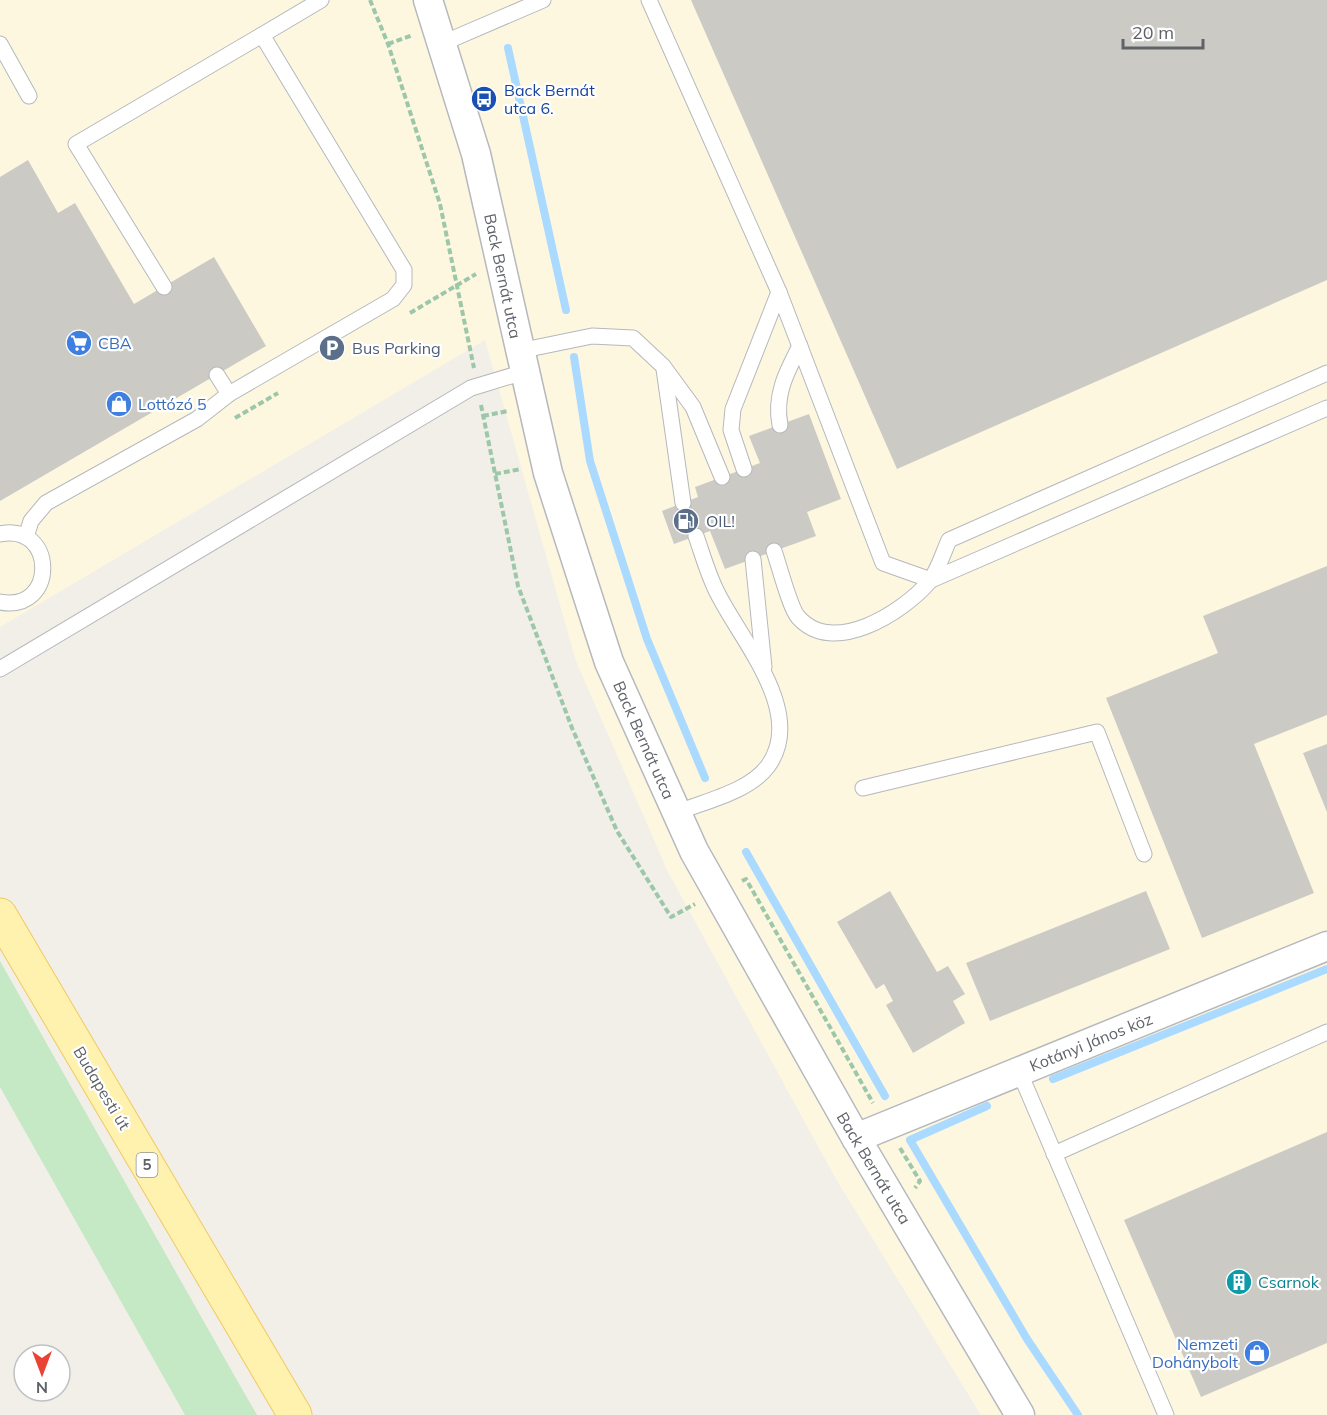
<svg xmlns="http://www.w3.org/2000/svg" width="1327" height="1415" viewBox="0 0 1327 1415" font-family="Mulish,sans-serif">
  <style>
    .commercial { fill: #fef7e0 }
    .green { fill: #c5e8c5 }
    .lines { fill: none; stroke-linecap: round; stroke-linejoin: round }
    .stream { stroke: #aadaff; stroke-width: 8 }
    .building { fill: #cccac5 }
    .service-casing { stroke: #b5b8bc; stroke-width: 17 }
    .minor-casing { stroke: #b5b8bc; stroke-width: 31 }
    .primary-casing { stroke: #f2c960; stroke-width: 35 }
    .path { stroke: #9cc7a9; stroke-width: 4; stroke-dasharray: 6 3; stroke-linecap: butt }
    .service { stroke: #fff; stroke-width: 15 }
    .minor { stroke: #fff; stroke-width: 28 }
    .primary { stroke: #fff2af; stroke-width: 33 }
    .labels { text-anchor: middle; stroke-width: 4.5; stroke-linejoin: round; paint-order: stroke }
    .shield { fill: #fff; stroke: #8f9295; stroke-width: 1.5 }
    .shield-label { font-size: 15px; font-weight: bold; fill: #5f6368 }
    .transit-label { font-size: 16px; fill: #164399; stroke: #fff; text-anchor: start }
    .street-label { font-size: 16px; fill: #5f6368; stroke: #fff }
    .shop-label { font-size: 16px; fill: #366cbe; stroke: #fff; text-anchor: start }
    .service-label { font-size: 16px; fill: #4e5e75; stroke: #fff; text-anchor: start }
    .culture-label { font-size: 16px; fill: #0d838f; stroke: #fff; text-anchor: start }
  </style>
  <rect width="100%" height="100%" fill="#f1efe8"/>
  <polygon class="commercial" points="0,0 1327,0 1327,1415 981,1415 836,1179 668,872 576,661 485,340 0,627"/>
  <polygon class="green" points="0,961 238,1382 257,1415 185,1415 0,1087"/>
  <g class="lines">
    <g class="stream">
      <polyline points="508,48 566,310"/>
      <polyline points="574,357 590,461 647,639 705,778"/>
      <polyline points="746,852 885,1096"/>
      <polyline points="1053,1079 1327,969"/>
      <polyline points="987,1106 910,1140 1027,1339 1078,1415"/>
    </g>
  </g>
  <g class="building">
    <polygon points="691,0 1327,0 1327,280 897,469"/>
    <polygon points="28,160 58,213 75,203 134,304 214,257 266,346 0,501 0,177"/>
    <polygon points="809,414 841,499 807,512 816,536 725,569 710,531 674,544 662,511 698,497 695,487 760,463 749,436"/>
    <polygon points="1327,566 1327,715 1254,744 1314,893 1202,938 1106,698 1218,653 1203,616"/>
    <polygon points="1327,744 1327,812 1303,753"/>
    <polygon points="890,891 937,972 948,966 965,994 953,1001 965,1023 913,1053 886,1005 893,1001 884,984 876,989 837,922"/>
    <polygon points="1146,891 1170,949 990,1021 966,963"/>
    <polygon points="1327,1132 1327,1343 1201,1397 1124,1220"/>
  </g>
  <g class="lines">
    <g class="service-casing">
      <g id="service">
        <polyline points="649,0 779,292 883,563 931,580 1327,408"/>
        <polyline points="443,43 543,0"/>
        <polyline points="0,44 29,96"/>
        <polyline points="164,287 76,144 262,35"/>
        <polyline points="519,351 592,336 633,338 663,366 693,407 722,477"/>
        <polyline points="664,369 683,503"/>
        <polyline points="217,375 229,394"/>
        <path d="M780,425c-6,-30 7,-54 20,-79"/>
        <polyline points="744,469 731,430 733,409 779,292"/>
        <path d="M0,534c56,-12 58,79 0,68"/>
        <polyline points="26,537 31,521 46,503 197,419 229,394 393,299 404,285 404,270 262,35 321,0"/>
        <path d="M774,551c5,14 16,57 24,66 35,40 104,-4 131,-35 9,-11 14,-29 20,-42l378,-167"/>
        <polyline points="753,559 764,667"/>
        <polyline points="0,669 471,388 524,372"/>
        <polyline points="863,788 1097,732 1144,854"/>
        <path d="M676,813c29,-12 73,-21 92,-47 40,-55 -32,-131 -53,-178 -8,-17 -13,-35 -19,-52"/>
        <polyline points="1019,1071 1166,1415"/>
        <polyline points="1054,1154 1327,1032"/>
      </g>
    </g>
    <g class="minor-casing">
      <g id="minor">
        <polyline points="428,0 476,154 548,473 609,662 694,851 856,1138 1020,1415"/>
        <polyline points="856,1138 1327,946"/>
      </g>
    </g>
    <g class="primary-casing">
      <polyline id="primary" points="0,915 295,1415"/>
    </g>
    <g class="path">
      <polyline points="370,0 388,44 440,204 474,368"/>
      <polyline points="388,44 413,35"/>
      <polyline points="410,313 476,274"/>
      <polyline points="481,405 518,586 572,728 617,831 671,917 695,904"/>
      <polyline points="483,416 508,411"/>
      <polyline points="235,418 278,393"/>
      <polyline points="495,474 521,469"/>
      <polyline points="742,881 746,879 873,1103"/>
      <polyline points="900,1148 920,1181 915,1188"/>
    </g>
    <use href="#service" class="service"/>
    <use href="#minor" class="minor"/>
    <use href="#primary" class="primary"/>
  </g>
  <defs>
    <g id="bus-disc" transform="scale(1.35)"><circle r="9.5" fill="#1a4fb4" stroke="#fff"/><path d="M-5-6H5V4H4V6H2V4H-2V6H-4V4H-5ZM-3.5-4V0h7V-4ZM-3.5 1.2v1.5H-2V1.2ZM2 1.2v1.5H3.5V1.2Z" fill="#fff"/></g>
    <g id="supermarket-disc" transform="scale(1.35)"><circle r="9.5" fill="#3f7fe0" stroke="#fff"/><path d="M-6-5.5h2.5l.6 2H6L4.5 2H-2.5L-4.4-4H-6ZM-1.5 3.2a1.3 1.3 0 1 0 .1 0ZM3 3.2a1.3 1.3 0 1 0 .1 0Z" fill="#fff"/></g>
    <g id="parking-disc" transform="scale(1.35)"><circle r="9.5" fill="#5c6f8a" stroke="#fff"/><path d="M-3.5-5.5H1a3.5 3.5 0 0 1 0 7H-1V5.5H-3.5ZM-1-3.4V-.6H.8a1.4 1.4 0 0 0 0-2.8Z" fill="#fff"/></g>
    <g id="shop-disc" transform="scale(1.35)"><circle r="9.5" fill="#3f7fe0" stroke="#fff"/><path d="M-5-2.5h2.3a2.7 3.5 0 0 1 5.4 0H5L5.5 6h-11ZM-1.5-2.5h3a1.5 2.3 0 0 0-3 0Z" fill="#fff"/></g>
    <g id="fuel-disc" transform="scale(1.35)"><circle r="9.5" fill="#5c6f8a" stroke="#fff"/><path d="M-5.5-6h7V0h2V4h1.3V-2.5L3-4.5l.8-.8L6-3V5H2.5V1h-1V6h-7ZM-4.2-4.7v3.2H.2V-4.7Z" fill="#fff"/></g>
    <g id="building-disc" transform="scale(1.35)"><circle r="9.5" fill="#0f9aa8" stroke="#fff"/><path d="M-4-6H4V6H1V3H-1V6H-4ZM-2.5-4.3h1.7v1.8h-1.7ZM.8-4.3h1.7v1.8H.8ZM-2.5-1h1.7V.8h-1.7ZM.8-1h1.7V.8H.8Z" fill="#fff"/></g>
  </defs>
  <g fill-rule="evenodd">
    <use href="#bus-disc" x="484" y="99"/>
    <use href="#supermarket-disc" x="79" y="343"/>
    <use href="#parking-disc" x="332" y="348"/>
    <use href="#shop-disc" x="119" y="404"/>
    <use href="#fuel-disc" x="686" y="521"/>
    <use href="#building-disc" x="1239" y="1282"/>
    <use href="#shop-disc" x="1257" y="1353"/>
  </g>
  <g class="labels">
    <rect class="shield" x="136.5" y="1153" width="21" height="24" rx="4.5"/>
    <g class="shield-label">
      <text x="147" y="1170">5</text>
    </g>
    <g class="transit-label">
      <text x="504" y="96">Back Bernát<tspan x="504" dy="18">utca 6.</tspan></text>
    </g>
    <g class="street-label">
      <text transform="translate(503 276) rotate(78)" y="6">Back Bernát utca</text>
      <text transform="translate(644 740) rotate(66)" y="6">Back Bernát utca</text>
      <text transform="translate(1091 1042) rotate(-22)" y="6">Kotányi János köz</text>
      <text transform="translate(102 1088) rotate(59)" y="6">Budapesti út</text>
      <text transform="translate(874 1168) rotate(59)" y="6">Back Bernát utca</text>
    </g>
    <g class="shop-label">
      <text x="98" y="349">CBA</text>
      <text x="138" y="410">Lottózó 5</text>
      <text x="1238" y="1350" text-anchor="end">Nemzeti<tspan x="1238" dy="18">Dohánybolt</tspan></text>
    </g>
    <g class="service-label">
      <text x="352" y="354">Bus Parking</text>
      <text x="706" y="527">OIL!</text>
    </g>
    <g class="culture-label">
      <text x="1258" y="1288">Csarnok</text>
    </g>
  </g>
  <g transform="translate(42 1373) rotate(180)"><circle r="28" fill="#ffffff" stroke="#bfc1c3" stroke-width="1.5"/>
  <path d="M0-4.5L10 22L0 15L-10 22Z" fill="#ea4335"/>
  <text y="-9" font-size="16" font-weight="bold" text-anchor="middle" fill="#5f6368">N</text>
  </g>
  <path d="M1123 39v9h80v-9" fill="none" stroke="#5f6368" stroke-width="3"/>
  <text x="1132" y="39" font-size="18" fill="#5f6368" stroke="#ffffff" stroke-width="4.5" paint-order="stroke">20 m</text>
</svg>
